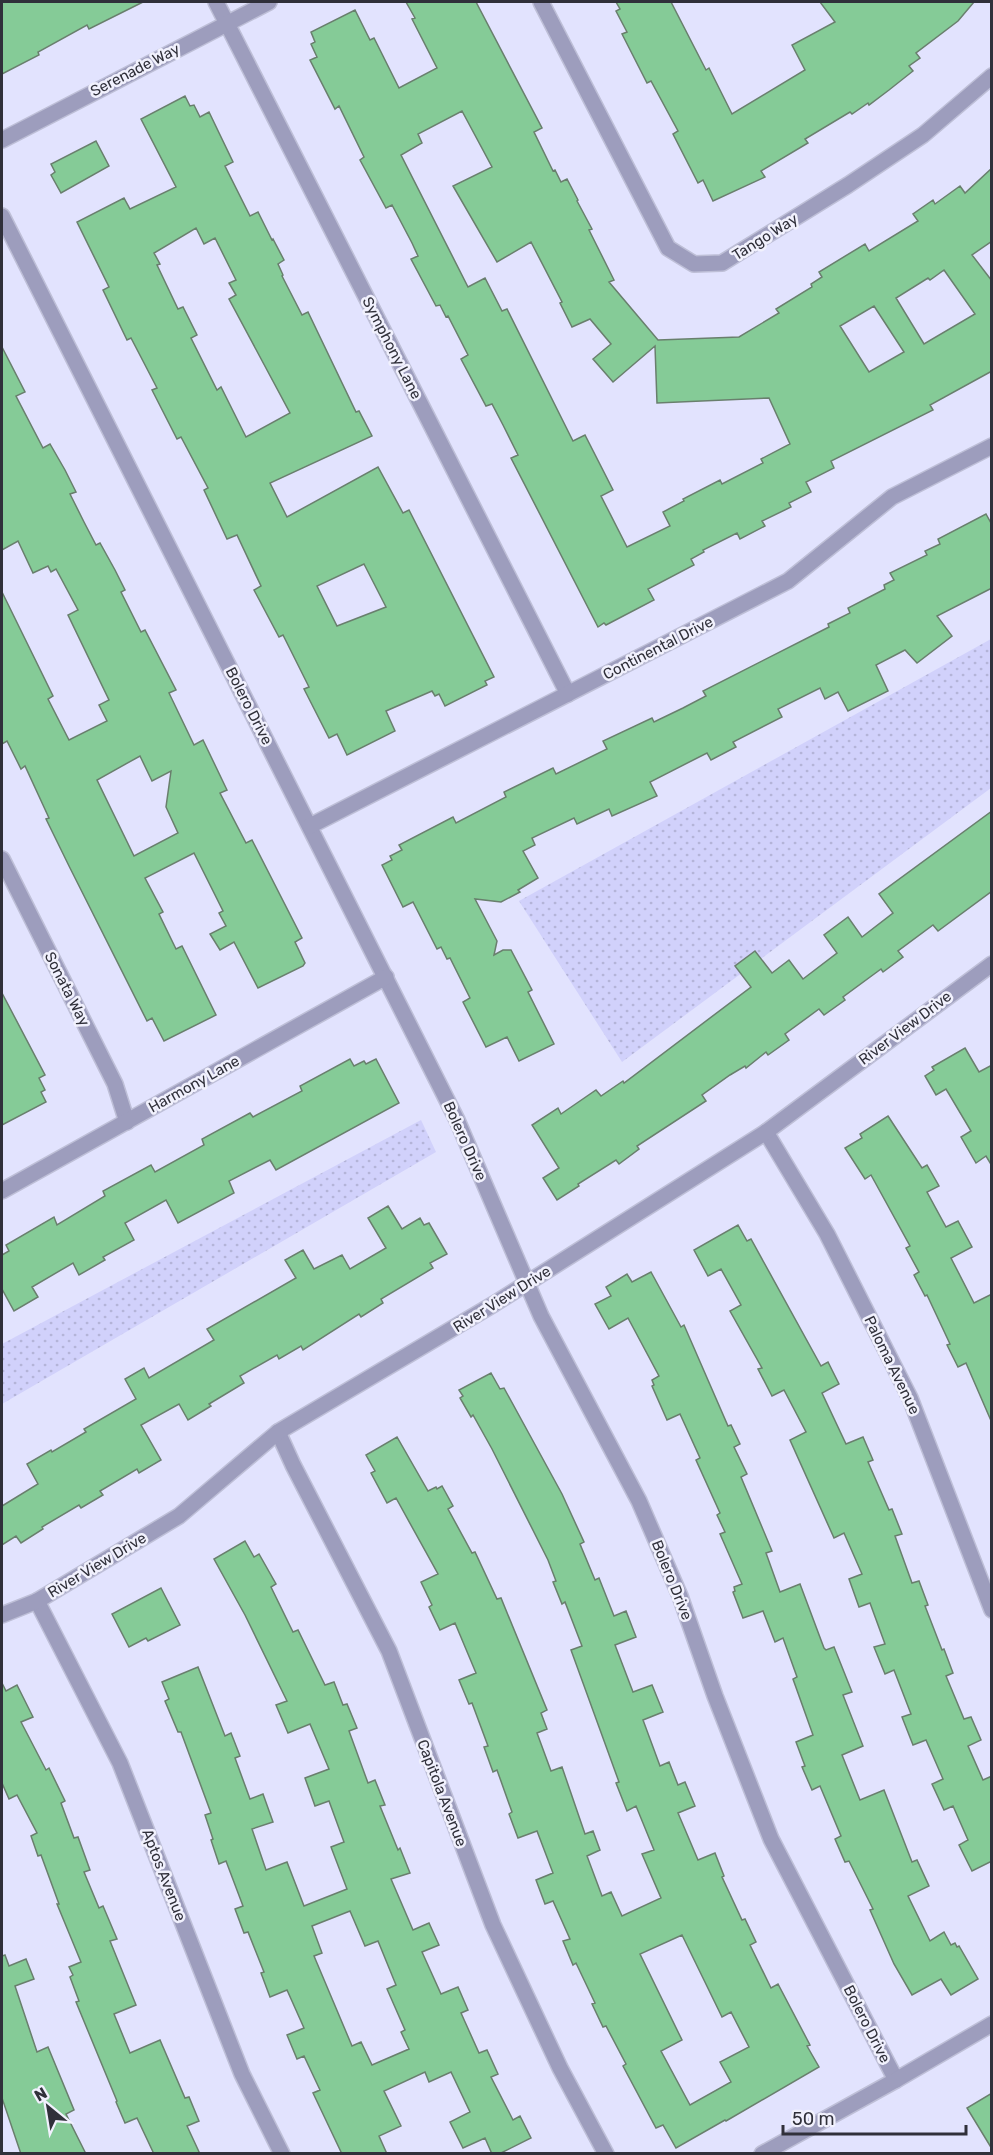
<svg xmlns="http://www.w3.org/2000/svg" width="993" height="2155" viewBox="0 0 993 2155" font-family="Rubik,sans-serif">
  <style>
    .grass { fill: url(#grass-dots) }
    .building { fill: #85cb97; stroke: #697f6d; stroke-width: 1.5; fill-rule: evenodd }
    .lines { fill: none; stroke-linecap: round; stroke-linejoin: round }
    .minor-casing { stroke: #bebfd7; stroke-width: 18 }
    .minor { stroke: #9d9dbd; stroke-width: 15 }
    .labels { text-anchor: middle; stroke-width: 5; stroke-linejoin: round; paint-order: stroke }
    .street-label { font-size: 15px; fill: #30303a; stroke: #f1f1fd }
  </style>
  <defs>
    <pattern id="grass-dots" width="8" height="8" patternUnits="userSpaceOnUse" patternTransform="scale(1.5)"><rect width="8" height="8" fill="#d1d1fb"/><path d="M2 2h.1M6 6h.1" fill="none" stroke="#b4b4d8" stroke-width="1.8" stroke-linecap="round"/></pattern>
  </defs>
  <rect width="100%" height="100%" fill="#e2e3fe"/>
  <g class="grass">
    <polygon points="991,639 991,788 622,1062 519,901"/>
    <polygon points="421,1120 436,1152 2,1404 2,1344"/>
  </g>
  <g class="building">
    <polygon points="2,2 143,2 89,29 87,25 38,52 39,55 2,74"/>
    <path d="M406,2h70l66,126 -8,4 19,39 2,-1 6,12 6,-3 11,21 -1,1 15,28 -3,1 25,50 -5,2 49,58 81,-3 40,-24 -3,-4 36,-22 -1,-3 11,-7 -3,-5 46,-28 4,7 49,-30 -5,-7 20,-14 2,4 25,-18 5,7 27,-25v73l-20,14 20,26v90l-62,34 3,5 -102,51 3,7 -28,14 5,10 -22,11 2,4 -29,14 3,5 -25,13 -3,-6 -34,17 1,2 -13,7 3,6 -46,24 6,11 -48,25 -2,-2 -6,4 -87,-169 7,-3 -15,-30 -11,-21 -6,2 -25,-47 7,-4 -20,-39 -2,1 -6,-12 -4,1 -25,-47 7,-3 -6,-13 -20,-38 -6,3 -26,-48 4,-3 -25,-51 -4,3 -25,-49 7,-3 -6,-13 4,-2 -4,-10 44,-22 15,30 4,-2 25,50 38,-20 -25,-49 3,-1zM462,111l30,56 -39,19 44,76 34,-20 31,60 -2,1 12,24 18,-8 21,25 -18,15 20,23 42,-36 2,57 112,-5 21,46 -29,15 2,4 -41,21 -2,-4 -37,19 1,2 -21,11 7,14 -43,21 -26,-51 12,-6 -28,-55 -12,6 -66,-132 -5,2 -17,-33 -17,9 -67,-132 21,-12 -4,-9zM944,270l31,44 -51,30 -28,-46 32,-20 2,2zM874,306l30,46 -35,20 -29,-46z"/>
    <polygon points="616,2 671,2 706,70 709,68 732,114 805,70 792,45 835,22 820,2 974,2 958,21 916,53 920,58 909,66 913,71 889,90 869,105 868,103 852,114 850,112 805,139 808,143 761,171 765,177 713,201 703,180 698,183 673,134 678,131 651,81 647,83 622,34 627,32 616,11 620,9"/>
    <path d="M185,96l5,10 4,-1 6,12 9,-5 24,50 -8,4 25,50 8,-4 14,28 1,-1 11,21 -6,4 5,11 -1,1 20,39 6,-3 48,100 3,-1 13,25 -102,47 17,34 91,-50 25,46 6,-3 85,167 -9,4 2,4 -42,21 -6,-12 -4,2 -3,-5 -46,20 9,20 -48,24 -10,-21 -8,4 -25,-49 5,-2 -26,-52 -4,2 -25,-47 7,-4 -24,-51 -10,4 -23,-49 4,-2 -27,-51 -4,2 -25,-49 5,-2 -26,-50 -4,2 -24,-50 6,-3 -32,-65 47,-24 6,11 46,-22 -35,-68zM196,228l8,16 11,-6 21,42 -7,3 7,12 -7,4 61,114 -44,24 -25,-50 -4,3 -26,-52 6,-3 -14,-28 -5,2 -21,-44 3,-1 -6,-11zM364,564l22,43 -49,19 -20,-40z"/>
    <polygon points="96,141 109,166 61,193 51,175 55,172 51,164"/>
    <path d="M2,347l23,45 -9,4 27,52 7,-4 15,26 11,22 -6,2 14,28 12,23 4,-2 15,27 10,20 -4,2 20,40 4,-2 31,60 -7,3 25,52 9,-5 24,50 -7,3 26,50 6,-3 50,98 -7,4 10,21 -2,3 -45,22 -24,-46 -14,8 -10,-16 16,-8 -7,-13 4,-2 -29,-58 -49,25 18,34 -4,2 17,35 6,-3 34,69 -52,26 -12,-23 -5,3 -77,-153 -24,-49 3,-1 -24,-52 -4,3 -14,-28 -5,3v-152l51,104 -5,3 21,41 38,-19 -8,-16 10,-5 -41,-85 10,-5 -22,-41 -5,3 -3,-6 -15,7 -15,-32 -16,9zM140,756l12,25 19,-10 -5,36 12,26 -44,23 -37,-76z"/>
    <polygon points="986,514 992,525 992,588 937,616 952,636 917,663 905,650 876,665 888,691 848,711 838,692 825,699 820,688 778,709 782,717 733,742 736,747 711,760 707,753 650,782 657,796 612,816 609,809 577,824 574,818 532,838 535,845 523,851 538,878 518,890 520,892 501,902 475,899 497,941 494,955 503,950 511,950 532,990 528,992 554,1044 519,1061 507,1037 486,1047 463,1002 470,998 450,958 447,959 441,947 437,949 413,902 403,907 382,865 392,860 390,856 402,850 399,845 453,817 456,823 506,797 504,792 553,768 556,774 607,749 603,741 652,718 654,722 683,708 706,696 703,691 829,627 828,624 850,613 848,608 885,589 884,585 894,580 890,573 927,555 925,551 940,544 938,539"/>
    <polygon points="992,811 992,891 938,931 933,925 898,951 903,957 883,972 881,969 843,997 845,1000 824,1015 819,1009 785,1034 789,1040 768,1055 766,1052 746,1068 745,1066 730,1075 702,1095 706,1101 637,1146 639,1149 619,1164 616,1160 578,1184 579,1186 557,1200 543,1178 559,1168 532,1125 558,1108 561,1114 596,1090 601,1096 623,1081 624,1083 751,987 735,966 755,951 772,973 789,960 803,979 837,953 824,935 848,917 862,937 893,913 879,894"/>
    <polygon points="2,993 45,1075 39,1078 45,1090 41,1092 46,1102 2,1125"/>
    <polygon points="965,1048 979,1072 992,1065 992,1166 986,1156 976,1163 961,1137 971,1131 946,1089 936,1095 925,1076 934,1070 932,1067"/>
    <polygon points="350,1059 354,1066 364,1061 366,1064 376,1059 399,1103 276,1170 270,1160 229,1181 234,1193 178,1223 166,1200 125,1223 134,1240 103,1257 105,1260 79,1275 73,1263 32,1287 38,1297 14,1311 2,1289 2,1255 9,1251 6,1245 54,1217 57,1225 105,1196 103,1191 151,1165 155,1172 204,1145 202,1139 250,1113 253,1117 302,1091 300,1086"/>
    <polygon points="888,1116 922,1168 927,1165 939,1186 927,1192 946,1227 958,1221 972,1247 951,1258 974,1303 992,1294 992,1423 966,1363 958,1367 947,1345 950,1344 927,1295 925,1296 914,1275 919,1272 906,1248 910,1246 871,1175 865,1179 845,1148 862,1138 860,1134"/>
    <polygon points="388,1206 402,1229 420,1218 424,1225 429,1223 447,1254 430,1263 433,1268 381,1299 383,1303 361,1317 359,1314 303,1350 301,1346 279,1359 277,1355 240,1376 244,1383 209,1404 211,1406 188,1420 179,1404 141,1425 161,1460 139,1473 137,1469 100,1491 103,1495 81,1508 79,1505 42,1527 43,1529 21,1543 16,1536 2,1545 2,1506 38,1484 27,1464 51,1450 52,1452 86,1432 84,1429 136,1399 125,1379 144,1368 149,1378 214,1340 207,1329 296,1278 285,1260 303,1250 314,1269 342,1255 350,1269 386,1248 368,1218"/>
    <polygon points="738,1225 747,1241 751,1239 821,1366 828,1362 839,1384 822,1393 846,1444 863,1437 873,1460 868,1462 889,1510 892,1509 902,1534 895,1536 912,1583 919,1581 928,1605 925,1606 942,1650 944,1649 953,1673 946,1676 964,1719 971,1717 981,1740 968,1746 983,1780 992,1776 992,1861 972,1871 959,1845 968,1840 953,1806 944,1810 932,1784 943,1779 926,1740 913,1745 902,1717 911,1714 894,1670 885,1674 874,1647 885,1644 870,1603 859,1607 849,1579 862,1574 844,1533 834,1538 790,1440 806,1432 784,1390 772,1396 758,1369 762,1368 730,1311 741,1305 721,1269 708,1276 694,1250"/>
    <polygon points="651,1272 681,1327 684,1325 728,1426 731,1425 740,1444 734,1447 747,1474 741,1477 772,1551 766,1553 780,1592 800,1584 824,1648 826,1650 834,1647 852,1692 843,1695 863,1746 842,1755 860,1800 884,1790 912,1862 917,1860 929,1886 908,1896 930,1941 944,1932 951,1945 955,1943 957,1947 959,1946 978,1979 951,1995 941,1979 912,1995 894,1964 870,1910 873,1909 849,1861 845,1862 835,1839 841,1836 820,1786 812,1790 802,1767 805,1766 796,1742 813,1735 793,1679 797,1677 783,1638 775,1642 763,1611 743,1618 733,1592 735,1591 734,1587 742,1584 720,1534 725,1532 717,1515 720,1513 696,1460 700,1458 680,1414 667,1420 652,1386 654,1385 652,1380 659,1376 628,1318 609,1329 595,1304 611,1296 606,1287 627,1274 632,1282"/>
    <path d="M491,1373l9,16 4,-1 58,106 22,48 -4,2 15,36 4,-2 15,38 12,-5 10,26 -21,8 18,47 19,-7 11,27 -20,8 17,46 9,-4 9,23 7,-3 10,24 -17,7 20,47 17,-7 9,23 -2,1 20,43 3,-1 11,23 -6,3 21,43 7,-4 32,61 -3,1 12,21 -93,54 -1,-1 -49,28 -13,-23 -7,3 -33,-62 3,-2 -20,-38 -3,1 -11,-23 3,-1 -19,-40 -3,2 -10,-24 7,-2 -17,-38 -8,3 -9,-24 17,-7 -16,-42 -19,7 -9,-24 3,-2 -15,-42 -4,2 -9,-25 4,-1 -16,-43 -3,1 -10,-24 17,-7 -21,-50 -15,7 -11,-23 3,-2 -11,-23 17,-8 -42,-76 -9,5 -16,-30 4,-2 -9,-16 31,-18 31,54 8,-4 1,2 5,-3 11,20 -5,3 24,44 3,-1 22,47 4,-1 46,112 -6,3 6,16 -10,4 14,38 11,-4 23,67 8,-3 7,19 -13,6 15,40 9,-4 11,24 39,-18 -19,-44 12,-4 -18,-44 -9,5 -11,-28 3,-1 -48,-132 11,-4 -17,-44 -3,2 -9,-22 3,-1 -8,-21 -56,-111 -19,-34 -2,2 -11,-19 3,-2 -4,-6zM682,1935l40,82 9,-5 18,35 -29,15 11,20 -41,23 -29,-54 21,-11 -42,-86z"/>
    <path d="M245,1541l9,16 5,-3 17,30 -5,3 22,45 5,-2 27,55 9,-3 9,23 4,-1 10,24 -8,3 19,52 7,-3 10,25 -5,1 18,44 2,-2 10,25 -19,6 22,51 16,-7 10,22 -17,7 19,42 17,-7 10,23 -7,3 18,40 8,-3 11,24 -7,3 22,43 7,-4 11,22 -32,16h-7l-7,-16 -22,10 -13,-26 20,-10 -19,-40 -22,10 -4,-10 -41,19 17,35 -22,10 8,18h-45l-29,-61 7,-3 -16,-34 -7,3 -10,-24 17,-7 -17,-38 -17,7 -9,-24 3,-1 -16,-40 -4,1 -9,-24 8,-3 -17,-45 -7,3 -8,-24 2,-1 -8,-24 6,-2 -30,-81h-3l-13,-31 4,-2 -7,-17 36,-15 27,69 6,-3 9,23 -5,2 15,41 13,-5 10,28 -21,7 14,41 21,-8 17,44 43,-17 -16,-42 13,-5 -15,-41 -14,5 -10,-28 24,-9 -19,-45 -22,9 -12,-28 11,-4 -42,-86 -31,-56zM350,1911l15,35 13,-5 18,44 -9,4 18,41 -4,2 8,17 -37,16 -11,-23 -9,4 -38,-90 8,-3 -10,-27z"/>
    <polygon points="161,1588 180,1625 148,1641 146,1638 129,1647 112,1614"/>
    <polygon points="2,1683 6,1691 17,1685 33,1717 21,1722 46,1770 49,1768 65,1801 61,1803 74,1838 78,1837 90,1870 84,1872 99,1908 103,1906 117,1939 110,1941 136,2005 114,2014 130,2053 160,2040 185,2098 189,2097 199,2121 187,2126 200,2154 154,2154 137,2118 125,2123 116,2102 117,2101 76,2002 79,2001 70,1977 73,1975 69,1967 81,1962 57,1904 59,1904 41,1855 38,1856 31,1836 37,1833 17,1795 9,1799 2,1783"/>
    <polygon points="5,1955 9,1966 26,1959 34,1979 15,1986 37,2052 48,2047 74,2110 66,2114 86,2154 21,2154 2,2098 2,1956"/>
    <polygon points="992,2093 992,2149 967,2108"/>
  </g>
  <g class="lines">
    <g class="minor-casing">
      <g id="minor">
        <polyline points="216,2 568,694"/>
        <polyline points="541,2 668,248 694,264 722,263 848,185 923,135 992,76"/>
        <polyline points="2,140 269,2"/>
        <polyline points="2,216 457,1120 541,1316 639,1501 680,1596 715,1696 771,1839 896,2080"/>
        <polyline points="310,826 788,581 892,497 992,446"/>
        <polyline points="2,859 115,1084 127,1122"/>
        <polyline points="766,1132 827,1234 910,1398 992,1610"/>
        <polyline points="2,1191 386,977"/>
        <polyline points="278,1432 293,1465 389,1651 493,1925 560,2068 606,2154"/>
        <polyline points="37,1601 120,1763 242,2074 282,2154"/>
        <polyline points="2,1615 37,1601 179,1516 278,1432 494,1304 766,1132 992,964"/>
        <polyline points="762,2154 896,2080 992,2024"/>
      </g>
    </g>
    <use href="#minor" class="minor"/>
  </g>
  <g class="labels">
    <g class="street-label">
      <text transform="translate(135 70) rotate(-27)" y="5">Serenade Way</text>
      <text transform="translate(765 237) rotate(-32)" y="5">Tango Way</text>
      <text transform="translate(392 348) rotate(63)" y="5">Symphony Lane</text>
      <text transform="translate(658 648) rotate(-27)" y="5">Continental Drive</text>
      <text transform="translate(249 706) rotate(63)" y="5">Bolero Drive</text>
      <text transform="translate(67 989) rotate(63)" y="5">Sonata Way</text>
      <text transform="translate(905 1028) rotate(-37)" y="5">River View Drive</text>
      <text transform="translate(194 1084) rotate(-29)" y="5">Harmony Lane</text>
      <text transform="translate(465 1141) rotate(66)" y="5">Bolero Drive</text>
      <text transform="translate(502 1299) rotate(-32)" y="5">River View Drive</text>
      <text transform="translate(892 1365) rotate(64)" y="5">Paloma Avenue</text>
      <text transform="translate(97 1565) rotate(-31)" y="5">River View Drive</text>
      <text transform="translate(672 1580) rotate(68)" y="5">Bolero Drive</text>
      <text transform="translate(442 1793) rotate(69)" y="5">Capitola Avenue</text>
      <text transform="translate(164 1875) rotate(69)" y="5">Aptos Avenue</text>
      <text transform="translate(867 2024) rotate(63)" y="5">Bolero Drive</text>
    </g>
  </g>
  <rect width="993" height="2155" fill="none" stroke="#30303a" stroke-width="6"/>
  <g transform="translate(48 2107) rotate(330)" stroke="#f1f1fd" stroke-width="4.5" paint-order="stroke">
  <path d="M0-4.5L10 22L0 15L-10 22Z" fill="#30303a"/>
  <text y="-9" font-size="16" font-weight="bold" text-anchor="middle" fill="#30303a">N</text>
  </g>
  <path d="M783 2125v9h183v-9" fill="none" stroke="#30303a" stroke-width="3"/>
  <text x="792" y="2125" font-size="18" fill="#30303a" stroke="#f1f1fd" stroke-width="4.5" paint-order="stroke">50 m</text>
</svg>
